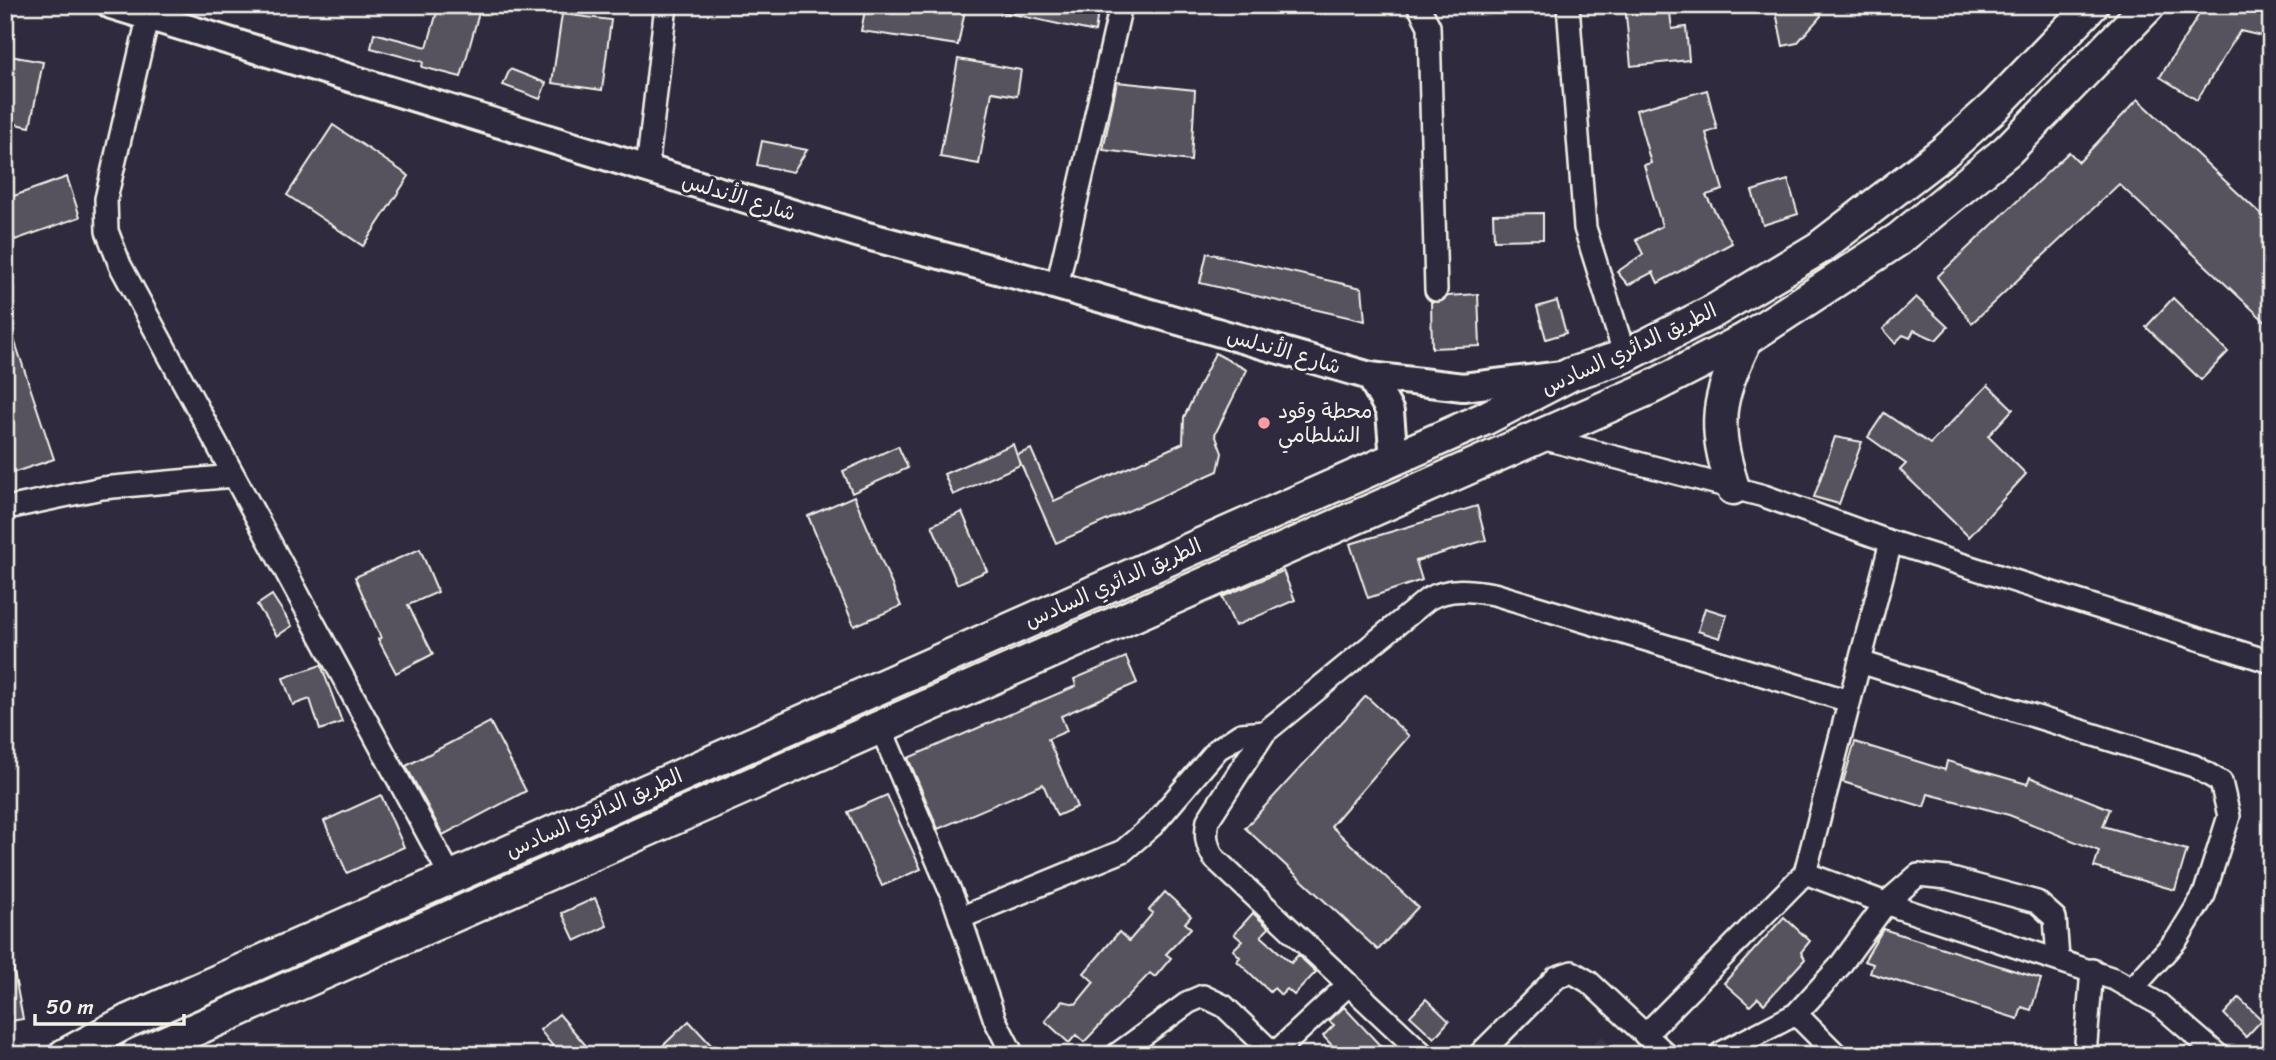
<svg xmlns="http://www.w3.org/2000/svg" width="2276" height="1060" viewBox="0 0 2276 1060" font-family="Sriracha,'Playpen Sans Arabic',sans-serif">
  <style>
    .built { fill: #3b3647 }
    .building { fill: #56525f; stroke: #f4f1e8; stroke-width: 2 }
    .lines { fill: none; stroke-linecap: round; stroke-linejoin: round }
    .minor-casing { stroke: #f4f1e8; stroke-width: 26 }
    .major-casing { stroke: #f4f1e8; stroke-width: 32 }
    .highway-casing { stroke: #f4f1e8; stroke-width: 37 }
    .minor { stroke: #2f2a3d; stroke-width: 21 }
    .major { stroke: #2f2a3d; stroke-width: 26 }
    .highway { stroke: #2f2a3d; stroke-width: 32 }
    .poi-dot { fill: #ff9aa2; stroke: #2f2a3d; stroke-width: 2.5 }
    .labels { text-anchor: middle; stroke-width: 6; stroke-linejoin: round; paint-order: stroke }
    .street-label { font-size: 21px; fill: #f4f1e8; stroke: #2f2a3d }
    .poi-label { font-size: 21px; fill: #f4f1e8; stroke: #2f2a3d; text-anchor: start }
  </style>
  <rect width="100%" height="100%" fill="#2f2a3d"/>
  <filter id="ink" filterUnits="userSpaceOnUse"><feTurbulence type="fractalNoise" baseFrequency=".0143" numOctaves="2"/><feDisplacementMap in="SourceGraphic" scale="14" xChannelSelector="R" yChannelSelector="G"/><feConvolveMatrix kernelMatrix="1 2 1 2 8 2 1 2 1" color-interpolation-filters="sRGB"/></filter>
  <g filter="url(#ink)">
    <polygon class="built" points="1601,1036 1621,1055 1583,1055"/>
    <g class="building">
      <polygon points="439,5 480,9 461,77 422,67 423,62 371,48 374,33 427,47"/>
      <polygon points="866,5 966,5 958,45 861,31"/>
      <polygon points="1004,5 1099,5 1095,32 1003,12"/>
      <polygon points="1625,5 1669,5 1672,29 1686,27 1689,60 1631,66"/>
      <polygon points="1809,5 1818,5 1821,16 1797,43 1783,46 1776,12"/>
      <polygon points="2205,5 2246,5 2271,12 2271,16 2266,37 2240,31 2197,100 2160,77"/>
      <polygon points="562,14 611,20 602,90 552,83"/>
      <polygon points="5,55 43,62 30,127 5,122"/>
      <polygon points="958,59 1021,70 1017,96 992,92 979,164 940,157"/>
      <polygon points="510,69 546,83 540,99 503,85"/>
      <polygon points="1117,82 1195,90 1191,161 1103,150"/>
      <polygon points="1707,90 1717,129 1706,133 1723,190 1706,195 1732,243 1658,283 1653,272 1628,285 1617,272 1643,254 1636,240 1662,226 1644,165 1651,163 1636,110"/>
      <polygon points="2138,99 2271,224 2271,327 2119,184 1972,323 1937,277 2069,152 2079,162"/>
      <polygon points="333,125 409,176 363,246 287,195"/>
      <polygon points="762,141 807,150 793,172 757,165"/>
      <polygon points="67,177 80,217 15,240 5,214 5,199"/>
      <polygon points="1788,180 1798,214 1763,225 1752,191"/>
      <polygon points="1543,213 1543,239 1494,240 1493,214"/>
      <polygon points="1207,253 1362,288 1365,321 1200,283"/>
      <polygon points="1478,294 1480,346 1432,348 1431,302 1442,301 1448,296"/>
      <polygon points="1916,297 1948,327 1936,340 1914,330 1910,338 1903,335 1895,343 1883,329"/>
      <polygon points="2173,298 2228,352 2201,380 2146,327"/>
      <polygon points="1557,301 1566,333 1546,339 1537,307"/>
      <polygon points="8,321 54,459 9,474 5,464 5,322"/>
      <polygon points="1215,353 1247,370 1215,434 1222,453 1218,471 1056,543 1017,455 1031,449 1054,501 1183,443 1184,417"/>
      <polygon points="1988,385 2013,409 1988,436 2026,474 1969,537 1900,470 1906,464 1868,437 1884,413 1930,444"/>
      <polygon points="1835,437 1862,442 1839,504 1814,497"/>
      <polygon points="1013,444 1020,465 953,495 944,474"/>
      <polygon points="898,446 908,468 852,493 843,471"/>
      <polygon points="854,496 901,606 854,626 808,516"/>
      <polygon points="1477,506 1486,540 1416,561 1422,580 1368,598 1350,544"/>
      <polygon points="962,512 987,571 957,584 932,525"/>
      <polygon points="420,549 438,592 408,605 433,654 396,673 378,639 381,638 355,577"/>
      <polygon points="1283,571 1295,600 1235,626 1222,597"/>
      <polygon points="272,595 292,626 277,636 257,605"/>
      <polygon points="1705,608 1727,615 1720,638 1698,631"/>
      <polygon points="1126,657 1137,683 1061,716 1067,731 1048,739 1077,807 1057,816 1043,784 938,829 908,758 1076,686 1074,679"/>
      <polygon points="321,665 342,722 320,730 310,699 293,705 283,678"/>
      <polygon points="1366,696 1409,736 1331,826 1418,907 1378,950 1245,828"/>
      <polygon points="490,722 526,791 443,835 406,766"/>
      <polygon points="1855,742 1945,770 1947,761 2027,784 2030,777 2110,809 2103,826 2187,850 2175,890 2094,867 2099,851 2009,815 1928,794 1924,807 1843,782"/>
      <polygon points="381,795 404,847 347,873 324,821"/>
      <polygon points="887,795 921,869 882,886 848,812"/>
      <polygon points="1165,892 1191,916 1185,923 1191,928 1166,954 1171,958 1155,977 1150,973 1084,1042 1076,1035 1069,1043 1045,1021 1062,1001 1076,1004 1094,982 1084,973 1119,932 1129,941 1153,913 1149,910"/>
      <polygon points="595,898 607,926 575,941 562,913"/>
      <polygon points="1253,913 1269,928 1261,936 1291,963 1298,955 1316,972 1294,995 1287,989 1281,995 1274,988 1270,992 1237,961 1240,957 1233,950 1242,941 1234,934"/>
      <polygon points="1784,917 1810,941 1801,952 1805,959 1764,1004 1758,998 1750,1006 1724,983"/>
      <polygon points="1883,929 2041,979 2031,1010 2022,1007 2018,1019 1870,973 1873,964 1864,961"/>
      <polygon points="13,967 23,1019 5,1022 5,968"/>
      <polygon points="2239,998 2262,1020 2246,1037 2224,1014"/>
      <polygon points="1426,999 1449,1021 1434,1038 1410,1016"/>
      <polygon points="1344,1007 1389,1055 1341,1055 1323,1036 1334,1025 1329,1021"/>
      <polygon points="559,1014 594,1055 560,1055 540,1030"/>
      <polygon points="689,1021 713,1047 705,1055 653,1055"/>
    </g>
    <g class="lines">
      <g class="minor-casing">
        <g id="minor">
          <polyline points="151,5 106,199 107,231 120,265 451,877"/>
          <polyline points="1418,5 1429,26 1436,290"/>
          <polyline points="1568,5 1585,228 1625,356"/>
          <polyline points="647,170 666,5"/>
          <polyline points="1057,286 1121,5"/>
          <polyline points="1538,437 1764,496 1891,542 2271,662"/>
          <polyline points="12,507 102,488 234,476"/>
          <polyline points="1860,662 2194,766 2221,782 2229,816 2204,895 2177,939 2133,988"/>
          <polyline points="880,726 954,900 995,1020 1013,1055"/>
          <polyline points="1805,873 1899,908 2114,979 2159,1004 2218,1055"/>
          <polyline points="960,918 1123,851 1153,825 1218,749 1241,734 1265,732"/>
          <polyline points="1796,1014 1837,1055"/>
          <polyline points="1645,1035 1805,873 1891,542"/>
          <polyline points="1721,1053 1796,1014 1839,967 1886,903 1918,875 1948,878 2037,902 2055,918 2058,959"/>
          <polyline points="1274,1054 1349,984"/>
          <polyline points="1116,1055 1189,1002 1203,996 1224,1006 1275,1055"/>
          <path d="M1424,1055l-210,-197c-8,-14 -9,-23 -6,-38l57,-88 163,-133c22,-12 42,-9 66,-5l355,107"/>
          <polyline points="1479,1055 1557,977 1572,972 1589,982 1667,1055"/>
          <polyline points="2085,1055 2092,970"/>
        </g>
      </g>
      <g class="major-casing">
        <g id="major">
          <polyline points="111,5 860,234 1057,286 1370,376 1463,387 1562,375"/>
          <polyline points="1370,376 1390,412 1394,459"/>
        </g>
      </g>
      <g class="highway-casing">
        <g id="highway">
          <path d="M1733,488c-21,-66 -16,-88 13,-149"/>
          <polyline points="65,1055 128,1021 1484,419 1571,374 1625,356 1714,311 1819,248 1944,152 1995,106 2092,5"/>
          <polyline points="137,1055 1538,437 1650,388 1746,339 1899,239 2008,150 2149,5"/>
        </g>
      </g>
      <use href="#minor" class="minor"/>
      <use href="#major" class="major"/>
      <use href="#highway" class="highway"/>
    </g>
  </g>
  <circle class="poi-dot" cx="1264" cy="423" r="7"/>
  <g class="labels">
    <g class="street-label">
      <text transform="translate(739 197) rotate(17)" y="7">شارع الأندلس</text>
      <text transform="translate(1629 349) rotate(-25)" y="7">الطريق الدائري السادس</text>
      <text transform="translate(1284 351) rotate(16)" y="7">شارع الأندلس</text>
      <text transform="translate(1113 583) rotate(-24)" y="7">الطريق الدائري السادس</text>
      <text transform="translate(594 813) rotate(-24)" y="7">الطريق الدائري السادس</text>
    </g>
    <g class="poi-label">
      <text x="1278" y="418">محطة وقود<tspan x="1278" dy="24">الشلطامي</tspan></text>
    </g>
  </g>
  <rect width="2276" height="1060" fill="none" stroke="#2f2a3d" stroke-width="28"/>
  <rect x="14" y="14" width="2248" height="1032" fill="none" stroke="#f4f1e8" stroke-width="2.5" filter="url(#ink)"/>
  <path d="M35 1014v10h149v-10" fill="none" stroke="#f4f1e8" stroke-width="3.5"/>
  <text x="46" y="1014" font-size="21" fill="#f4f1e8" stroke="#2f2a3d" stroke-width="5" paint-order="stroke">50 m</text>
</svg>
